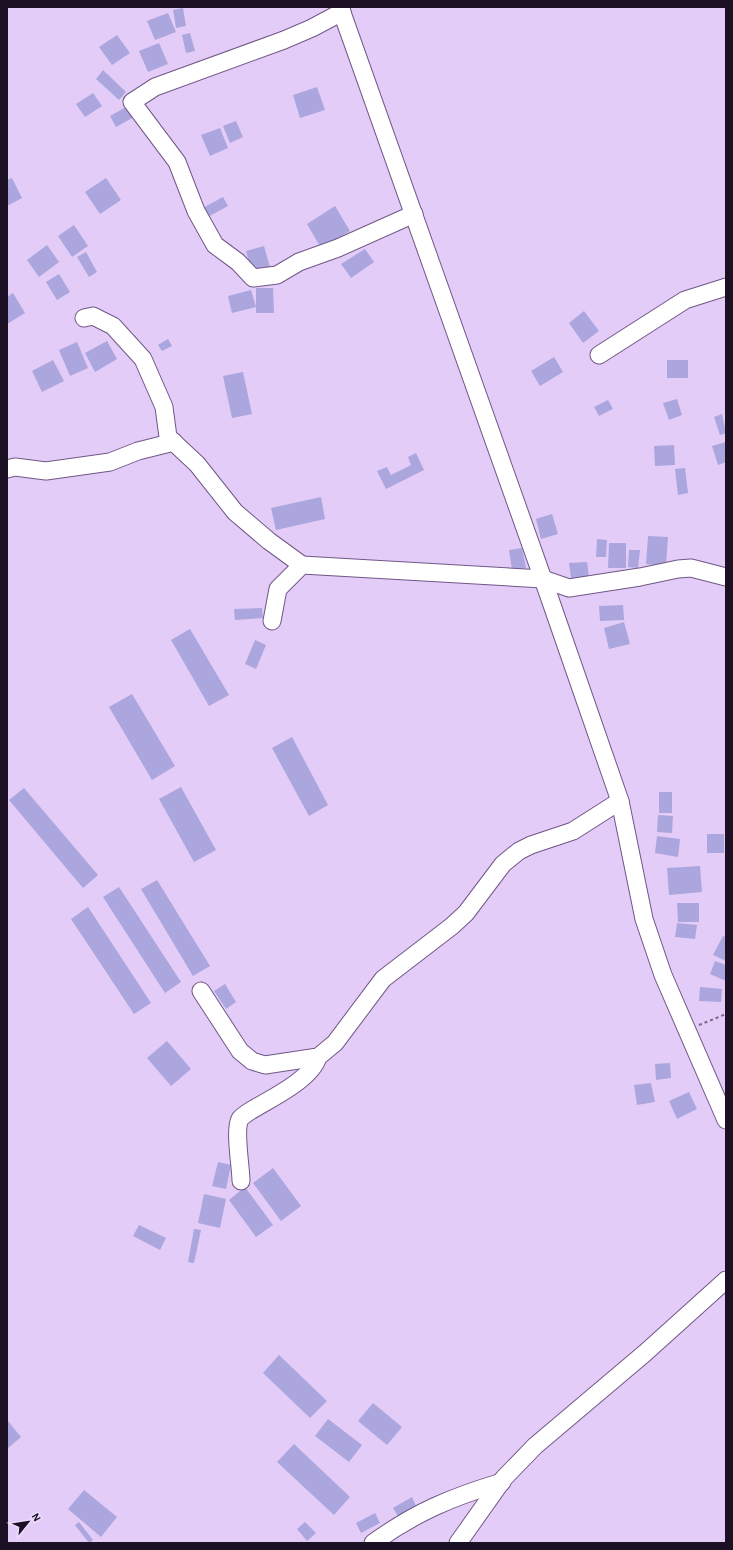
<svg xmlns="http://www.w3.org/2000/svg" width="733" height="1550" viewBox="0 0 733 1550" font-family="'Alegreya Sans',sans-serif">
  <style>
    .building { fill: #aba6dd }
    .lines { fill: none; stroke-linecap: round; stroke-linejoin: round }
    .minor-casing { stroke: #715786; stroke-width: 19 }
    .path { stroke: #776684; stroke-width: 2; stroke-dasharray: 3 3; stroke-linecap: butt }
    .minor { stroke: #fff; stroke-width: 17 }
  </style>
  <rect width="100%" height="100%" fill="#e3ccf7"/>
  <g class="building">
    <polygon points="183,8 186,26 176,28 173,10"/>
    <polygon points="168,13 176,32 155,40 147,21"/>
    <polygon points="190,33 195,51 186,53 182,35"/>
    <polygon points="117,35 130,53 112,65 99,47"/>
    <polygon points="159,43 168,64 148,72 139,51"/>
    <polygon points="103,70 126,92 119,100 96,79"/>
    <polygon points="317,87 325,110 300,118 293,95"/>
    <polygon points="93,93 102,106 85,117 76,104"/>
    <polygon points="128,106 134,117 116,127 110,116"/>
    <polygon points="236,121 243,137 230,143 223,126"/>
    <polygon points="220,128 228,148 210,156 201,135"/>
    <polygon points="12,178 22,198 7,206 7,180"/>
    <polygon points="106,178 121,200 100,214 85,192"/>
    <polygon points="223,197 228,206 206,218 201,209"/>
    <polygon points="335,206 350,231 321,248 307,224"/>
    <polygon points="74,225 88,246 72,257 58,236"/>
    <polygon points="47,245 59,262 39,277 27,260"/>
    <polygon points="264,246 270,267 252,272 246,251"/>
    <polygon points="365,249 374,262 351,278 341,264"/>
    <polygon points="86,252 97,272 89,277 77,257"/>
    <polygon points="59,274 70,292 57,300 46,282"/>
    <polygon points="256,288 273,288 274,313 256,313"/>
    <polygon points="251,290 256,307 232,313 228,296"/>
    <polygon points="13,293 25,313 7,324 7,297"/>
    <polygon points="584,311 599,331 583,343 569,323"/>
    <polygon points="168,339 172,346 162,351 158,345"/>
    <polygon points="107,341 117,359 95,372 85,353"/>
    <polygon points="77,342 88,368 70,376 59,350"/>
    <polygon points="554,357 563,372 540,386 531,371"/>
    <polygon points="53,360 64,381 42,392 32,371"/>
    <rect x="667" y="360" width="21" height="18"/>
    <polygon points="243,372 252,414 232,418 223,376"/>
    <polygon points="677,399 682,415 669,420 663,403"/>
    <polygon points="608,400 613,409 599,416 594,407"/>
    <polygon points="722,414 726,433 720,435 714,417"/>
    <polygon points="726,442 726,462 718,465 712,446"/>
    <polygon points="674,445 675,465 655,466 654,446"/>
    <polygon points="416,453 424,470 386,489 377,471 387,467 391,475 411,465 408,457"/>
    <polygon points="685,468 688,493 678,495 675,469"/>
    <polygon points="321,497 325,519 276,530 271,508"/>
    <polygon points="552,514 558,534 541,539 536,519"/>
    <polygon points="648,536 668,537 666,566 646,564"/>
    <polygon points="597,539 607,540 606,557 596,557"/>
    <polygon points="609,543 626,543 626,568 608,568"/>
    <polygon points="522,548 526,568 512,570 509,550"/>
    <polygon points="629,550 640,550 638,568 628,567"/>
    <polygon points="587,562 589,577 571,578 569,563"/>
    <polygon points="623,605 624,620 600,621 599,606"/>
    <polygon points="262,608 263,618 235,620 234,609"/>
    <polygon points="624,622 630,644 609,649 604,628"/>
    <polygon points="190,629 229,695 209,706 171,640"/>
    <polygon points="255,640 266,645 256,669 245,664"/>
    <polygon points="132,694 175,766 152,780 109,707"/>
    <polygon points="292,737 328,805 309,816 272,748"/>
    <polygon points="181,787 216,850 194,862 159,799"/>
    <polygon points="24,788 98,875 83,888 9,800"/>
    <rect x="659" y="792" width="13" height="21"/>
    <polygon points="658,815 673,816 672,833 657,832"/>
    <rect x="707" y="834" width="17" height="19"/>
    <polygon points="657,836 680,839 678,857 655,853"/>
    <polygon points="700,866 702,892 669,895 667,868"/>
    <polygon points="157,880 210,966 193,976 141,889"/>
    <polygon points="119,887 181,982 165,993 103,897"/>
    <polygon points="677,903 699,903 699,922 678,922"/>
    <polygon points="88,907 151,1003 134,1014 71,919"/>
    <polygon points="677,923 697,925 695,939 675,937"/>
    <polygon points="723,936 726,937 726,961 713,955"/>
    <polygon points="715,961 726,965 726,981 710,974"/>
    <polygon points="225,984 236,1002 226,1009 214,991"/>
    <polygon points="700,987 722,989 721,1002 699,1001"/>
    <polygon points="167,1041 191,1069 171,1086 147,1058"/>
    <polygon points="670,1063 671,1078 656,1080 655,1064"/>
    <polygon points="651,1083 655,1102 637,1105 634,1085"/>
    <polygon points="689,1092 697,1109 677,1119 669,1101"/>
    <polygon points="218,1162 231,1165 226,1189 212,1186"/>
    <polygon points="273,1168 301,1206 281,1221 253,1183"/>
    <polygon points="245,1187 273,1225 256,1237 229,1200"/>
    <polygon points="204,1194 226,1199 220,1228 198,1223"/>
    <polygon points="139,1225 166,1238 160,1250 133,1236"/>
    <polygon points="194,1229 201,1230 194,1263 188,1262"/>
    <polygon points="279,1355 327,1401 310,1418 263,1373"/>
    <polygon points="373,1403 402,1427 387,1445 358,1421"/>
    <polygon points="328,1419 362,1445 349,1462 315,1436"/>
    <polygon points="7,1420 21,1437 7,1449"/>
    <polygon points="294,1444 350,1497 334,1515 277,1462"/>
    <polygon points="84,1490 117,1517 101,1537 68,1509"/>
    <polygon points="412,1497 416,1506 398,1516 393,1508"/>
    <polygon points="375,1513 380,1523 361,1533 356,1523"/>
    <polygon points="79,1522 93,1540 89,1543 75,1525"/>
    <polygon points="305,1522 316,1533 307,1541 297,1529"/>
  </g>
  <g class="lines">
    <g class="minor-casing">
      <g id="minor">
        <polyline points="340,7 543,579 620,801 644,919 663,975 726,1120"/>
        <polyline points="342,12 312,28 284,40 155,87 132,102 177,162 196,211 215,245 238,262 253,278 277,275 299,262 338,248 414,214"/>
        <polyline points="84,318 93,316 113,326 143,359 164,407 168,437 197,464 235,512 269,541 302,565"/>
        <polyline points="599,355 685,300 726,287"/>
        <polyline points="7,469 15,467 46,471 110,462 138,451 174,442"/>
        <polyline points="272,621 278,589 302,565 543,579 569,588 640,577 678,569 691,568 726,577"/>
        <polyline points="201,991 240,1051 252,1061 265,1065 318,1057 335,1043 383,979 452,926 466,913 503,864 519,851 531,845 573,831 620,801"/>
        <path d="M241,1181c0,-14 -7,-51 -1,-62 4,-5 12,-9 17,-12 19,-11 55,-29 61,-50"/>
        <path d="M373,1543c43,-31 79,-46 129,-61"/>
        <polyline points="458,1543 504,1478 535,1446 645,1353 726,1280"/>
      </g>
    </g>
    <polyline class="path" points="699,1025 726,1014"/>
    <use href="#minor" class="minor"/>
  </g>
  <rect width="733" height="1550" fill="none" stroke="#1c1124" stroke-width="16"/>
  <g transform="translate(28 1522) rotate(60)" stroke="#eddcfd" stroke-width="3" paint-order="stroke">
  <path d="M0-3L7 15L0 10L-7 15Z" fill="#1c1124"/>
  <text y="-6" font-size="11" font-weight="bold" text-anchor="middle" fill="#1c1124">N</text>
  </g>
</svg>
